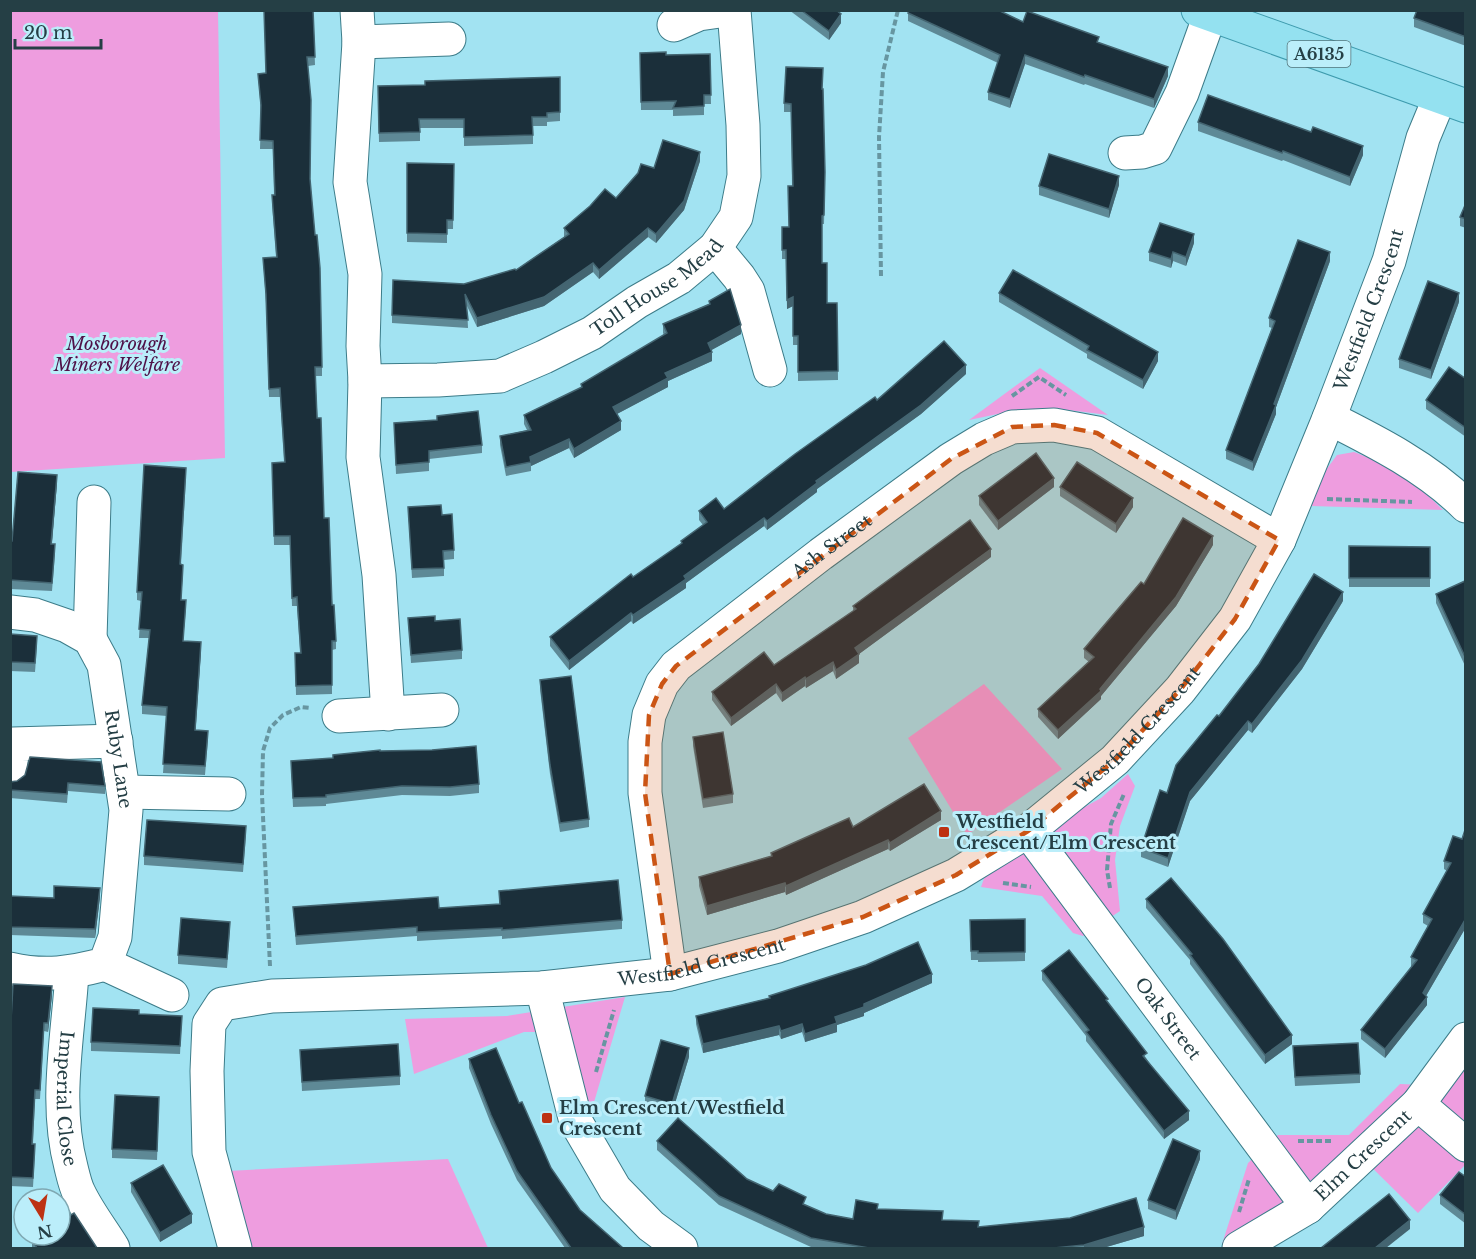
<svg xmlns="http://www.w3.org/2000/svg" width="1476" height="1259" viewBox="0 0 1476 1259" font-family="'Libre Baskerville',serif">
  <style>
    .green { fill: #ee9ddf }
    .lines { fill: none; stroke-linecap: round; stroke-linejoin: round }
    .minor-casing { stroke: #3c7c89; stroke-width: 35 }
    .major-casing { stroke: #3e9bae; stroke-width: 35 }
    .path { stroke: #6796a1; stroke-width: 4; stroke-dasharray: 6 3; stroke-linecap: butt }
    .minor { stroke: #fff; stroke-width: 33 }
    .major { stroke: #94e1f0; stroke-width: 33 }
    .wall { fill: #5e8996 }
    .shaded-wall { fill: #446571 }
    .building { fill: #1b2f3a; stroke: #446571; stroke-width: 1.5 }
    .marked { fill: #cb5515; fill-opacity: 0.2; stroke: #cb5515; stroke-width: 4.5; stroke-dasharray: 12 8; stroke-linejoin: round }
    .poi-dot { fill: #bd3213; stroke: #bbeefa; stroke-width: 2 }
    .labels { text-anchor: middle; stroke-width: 6; stroke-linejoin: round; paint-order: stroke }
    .shield { fill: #bbeefa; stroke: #52747b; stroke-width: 1.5 }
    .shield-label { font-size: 16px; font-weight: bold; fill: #253f45 }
    .street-label { font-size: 18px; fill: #253f45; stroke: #bbeefa }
    .park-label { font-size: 18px; font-style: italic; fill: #4f1148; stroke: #bbeefa }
    .poi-label { font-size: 18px; font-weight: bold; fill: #253f45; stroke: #bbeefa; text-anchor: start }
  </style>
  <rect width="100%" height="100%" fill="#a2e3f2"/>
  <g class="green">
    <polygon points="11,11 218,11 225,458 11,472"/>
    <polygon points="1040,368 1108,415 1060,409 1017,410 969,420"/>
    <path d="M1354,452c35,12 64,33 89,58l-132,-4 15,-36 11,-15z"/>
    <polygon points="984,684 1062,769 967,835 908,738"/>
    <polygon points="1128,774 1135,786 1120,826 1115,860 1120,911 1083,936 1073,933 1042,896 981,887 986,873 1070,815 1101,798"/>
    <polygon points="625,997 592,1109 582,1093 565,1032 524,1032 414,1074 405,1019 507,1016"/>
    <polygon points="1465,1063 1465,1165 1418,1213 1354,1150 1256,1224 1222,1244 1248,1163 1278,1135 1349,1135 1400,1084 1449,1086"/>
    <polygon points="448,1159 488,1248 244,1248 228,1171"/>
  </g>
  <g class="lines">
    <g class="minor-casing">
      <g id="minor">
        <polyline points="357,10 359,42 350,182 365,274 363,346 365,381 363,457 379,575 388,714"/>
        <polyline points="674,25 699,14 727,10"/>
        <polyline points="359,42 449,39"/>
        <polyline points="1125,153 1142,152 1155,148 1182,93 1210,15"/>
        <polyline points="715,248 739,277 748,291 770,370"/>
        <path id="s1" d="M365,381l73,-1 62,-4 44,-19 48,-24 45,-31 42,-24 36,-30 21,-31 8,-41 -1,-51 -9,-115"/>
        <path d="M1329,418c48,24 99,50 137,88"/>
        <path id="s2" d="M10,612l25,3 32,11 23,13 14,26 22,145 -11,127 -10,27c-34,9 -60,13 -95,5"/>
        <polyline points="90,639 94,502"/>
        <polyline points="339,716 442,710"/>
        <polyline points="10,772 13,744 116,741"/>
        <polyline points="124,792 229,794"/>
        <path id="s3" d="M1028,831l280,376"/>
        <polyline points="105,964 172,995"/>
        <path id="s4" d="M72,973c-4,65 -18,130 -1,194 2,8 4,18 8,26 9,19 23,37 34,55"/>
        <path id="s5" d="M670,974l-25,-181v-51l4,-27 13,-31 14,-18 145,-112 130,-95 33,-20 28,-12 42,-2 43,8 182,107"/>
        <polyline points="542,988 576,1122 615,1189 651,1226 681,1248"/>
        <polyline points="1418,1104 1466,1145"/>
        <path id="s6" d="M235,1248l-26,-96 -2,-81 2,-47 13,-20 50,-8 270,-8 128,-14 108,-28 85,-29 93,-42 72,-44 87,-71 65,-70 55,-71 44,-79 50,-122 60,-157 34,-123 17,-41"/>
        <path id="s7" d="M1239,1248l69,-41 110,-103 48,-65"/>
      </g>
    </g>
    <g class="major-casing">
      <polyline id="major" points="1198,10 1466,106"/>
    </g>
    <g class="path">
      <polyline points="881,276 879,137 883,72 898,10"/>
      <polyline points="1012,396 1039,377 1066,395"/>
      <polyline points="1327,499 1412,502"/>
      <polyline points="1003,883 1031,887"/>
      <polyline points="1110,888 1107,870 1111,824 1124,794"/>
      <polyline points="270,966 262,795 263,751 270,728 283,715 301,707 310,708"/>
      <polyline points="596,1072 614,1010"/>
      <polyline points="1298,1141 1332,1141"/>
      <polyline points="1239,1212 1249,1179"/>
    </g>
    <use href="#minor" class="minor"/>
    <use href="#major" class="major"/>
  </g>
  <g class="wall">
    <polygon points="313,10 315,65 308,66 310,179 322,367 322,376 315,376 324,518 336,641 336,649 332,650 332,694 296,695 295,653 300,653 297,606 292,606 290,545 274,545 272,463 284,462 280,397 269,397 266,303 263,258 276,257 272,204 272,195 274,195 273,149 260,149 261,113 258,74 265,73"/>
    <polygon points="789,10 836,10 841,23 829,40"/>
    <polygon points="1466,10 1466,46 1414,27 1414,18"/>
    <polygon points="908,13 1023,22 1099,43 1168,76 1154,108 1085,84 1084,85 1025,64 1010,108 988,100 988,92 998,63 908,21"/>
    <polygon points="640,53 666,55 710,54 711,104 704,104 704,115 673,116 673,110 641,110"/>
    <polygon points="560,77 560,121 547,122 547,126 533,126 533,144 464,146 464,128 420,128 420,141 379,142 378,86 425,85"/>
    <polygon points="822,89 825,181 824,224 822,224 822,263 827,303 837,303 838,380 798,381 798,345 793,345 793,306 787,309 786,259 782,259 782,227 789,227 792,186 791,112 784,112 784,103"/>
    <polygon points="1198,122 1363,155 1350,186 1283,160 1282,161 1198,131"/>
    <polygon points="700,161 684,210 656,243 648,237 599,279 593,272 544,306 477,327 467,306 468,328 392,323 392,315 464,284 516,270 564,237 564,228 616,198 654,168"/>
    <polygon points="407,163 454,164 453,229 447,229 447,243 407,242"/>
    <polygon points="1119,185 1109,218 1039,195 1039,186"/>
    <polygon points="1466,203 1466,228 1460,226 1460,217"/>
    <polygon points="1194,243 1186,266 1173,261 1171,268 1149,261 1149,252"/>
    <polygon points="1330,261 1276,407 1276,414 1253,471 1226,459 1226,450 1272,328 1269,327 1269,318"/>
    <polygon points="999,293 1158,361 1143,389 1087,358 1087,354 999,302"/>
    <polygon points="709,301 741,334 711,350 712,361 668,381 668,387 617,414 621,430 574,458 569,448 531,466 531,471 506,476 500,445 500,436 527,430 524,424 524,415 581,388 581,384 664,335 663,333 663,324 709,304"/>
    <polygon points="1459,302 1431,379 1399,368 1399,359"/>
    <polygon points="966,374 921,414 817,489 817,492 767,530 764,526 686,583 686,588 633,624 631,621 569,670 550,646 550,637 633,577 681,544 681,541 703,525 699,520 699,511 724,509 877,400"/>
    <polygon points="1466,379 1466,437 1426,409 1426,400"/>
    <polygon points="394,423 482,445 482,453 429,459 429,471 396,474"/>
    <polygon points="186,477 181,565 183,574 181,600 186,609 183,641 201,651 195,730 208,740 205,775 163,773 167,716 142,714 142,705 149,638 139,638 141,601 137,600 137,592"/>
    <polygon points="57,483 52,544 55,553 52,591 10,589 10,547 12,541"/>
    <polygon points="1054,487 998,530 979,505 979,496"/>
    <polygon points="1060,487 1133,507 1116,533 1060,496"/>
    <polygon points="408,507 442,515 454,550 454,559 444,560 444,576 412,578"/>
    <polygon points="1213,545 1176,606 1101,696 1101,699 1058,739 1038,717 1038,709 1089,662 1084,658 1084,649 1144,584"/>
    <polygon points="1349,546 1430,547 1430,587 1349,587"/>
    <polygon points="991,557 859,654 859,663 836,679 833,671 806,688 805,686 782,702 776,693 731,726 712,700 712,692 774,665 853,611 853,606"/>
    <polygon points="1466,582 1466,668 1436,603 1436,594"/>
    <polygon points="1343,601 1302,669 1252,733 1248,730 1190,801 1168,867 1141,857 1141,848 1167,793 1219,716"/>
    <polygon points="408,618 435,621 462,650 462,659 411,663"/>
    <polygon points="10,634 37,645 35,672 10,671"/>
    <polygon points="540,680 589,819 589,827 560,832 550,774 540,689"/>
    <polygon points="693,737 733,794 733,803 703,808 693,746"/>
    <polygon points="380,751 479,784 479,793 450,796 402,795 326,804 326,806 293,807 291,761 333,758"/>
    <polygon points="25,775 105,786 105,794 68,791 67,803 10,798 10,782 17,781"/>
    <polygon points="941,820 890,851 888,849 786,895 785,892 707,915 699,886 699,877 771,856 771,853 853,827"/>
    <polygon points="246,835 243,872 144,865 144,856"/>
    <polygon points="1462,839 1466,927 1426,996 1427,1005 1385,1058 1361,1039 1361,1030 1413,966 1411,966 1411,957 1428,926 1423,923 1423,914 1447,871 1444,869 1444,861"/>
    <polygon points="499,891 622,920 622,929 502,939 502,936 417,941 417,936 296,945 293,907 439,908 499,904"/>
    <polygon points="10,896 54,898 100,897 95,938 10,935"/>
    <polygon points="1146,899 1292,1044 1265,1064 1190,964 1190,960 1146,908"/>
    <polygon points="1025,919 1025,961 978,962 978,960 971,960 970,920"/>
    <polygon points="230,930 227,968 178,964 178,955"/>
    <polygon points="1042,971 1108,1003 1189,1120 1164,1139 1086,1041 1086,1036 1042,980"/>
    <polygon points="932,983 864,1013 864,1016 837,1025 837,1032 805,1042 802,1032 781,1039 779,1035 703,1053 696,1024 696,1016 769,998 769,996"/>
    <polygon points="52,995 48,1032 44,1031 40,1099 35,1099 33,1144 35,1152 33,1187 10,1186 10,1038"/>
    <polygon points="139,1014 182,1016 180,1054 91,1051 91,1042"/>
    <polygon points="300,1050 400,1076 400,1085 302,1091"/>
    <polygon points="1293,1055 1360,1074 1360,1083 1295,1086"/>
    <polygon points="689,1057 672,1113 645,1104 645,1096"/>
    <polygon points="469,1059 519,1103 551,1168 580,1210 623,1248 565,1248 517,1180 491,1124 469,1068"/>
    <polygon points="159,1106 157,1160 112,1158 112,1149"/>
    <polygon points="657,1141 826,1214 853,1219 878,1209 943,1220 978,1227 1144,1236 1103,1248 820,1248 811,1247 719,1205 657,1150"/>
    <polygon points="1200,1159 1176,1220 1148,1209 1148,1200"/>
    <polygon points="1466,1177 1466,1224 1440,1204 1440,1195"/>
    <polygon points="131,1183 192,1223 160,1242 131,1192"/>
    <polygon points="32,1239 97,1248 32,1248"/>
  </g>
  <g class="shaded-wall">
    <polygon points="841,14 841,23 829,40 829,31"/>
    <polygon points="1025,55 1025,64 1010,108 1010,99"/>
    <polygon points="1168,67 1168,76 1154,108 1154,99"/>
    <polygon points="1363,146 1363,155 1350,186 1350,177"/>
    <polygon points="700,152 700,161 684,210 656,243 656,234"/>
    <polygon points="1119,176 1119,185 1109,218 1109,209"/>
    <polygon points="648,228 648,237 599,279 599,270"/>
    <polygon points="1194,234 1194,243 1186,266 1186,257"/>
    <polygon points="1173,252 1173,261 1171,268 1171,259"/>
    <polygon points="1330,252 1330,261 1276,407 1276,414 1253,471 1253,462"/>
    <polygon points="593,263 593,272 544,306 477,327 477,318"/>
    <polygon points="1459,293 1459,302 1431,379 1431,370"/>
    <polygon points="793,297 793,306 787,309 787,300"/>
    <polygon points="741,325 741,334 708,352 708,343"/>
    <polygon points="712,352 712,361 668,381 668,387 613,416 613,407 665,373"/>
    <polygon points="1158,352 1158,361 1143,389 1143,380"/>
    <polygon points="966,365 966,374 921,414 817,489 817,492 767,530 767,521 816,481"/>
    <polygon points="621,421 621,430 574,458 574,449"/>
    <polygon points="569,439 569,448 531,466 530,457"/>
    <polygon points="57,475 57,483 51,553 51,544"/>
    <polygon points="1054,478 1054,487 998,530 998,521"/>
    <polygon points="1133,498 1133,507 1116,533 1116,524"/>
    <polygon points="764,518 764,526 686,583 686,588 633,624 633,615 684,576"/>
    <polygon points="1213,536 1213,545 1176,606 1101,696 1101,699 1058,739 1058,730 1100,689"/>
    <polygon points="991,549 991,557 859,654 859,663 836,679 836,670 855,648"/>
    <polygon points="1343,592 1343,601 1302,669 1252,733 1252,724"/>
    <polygon points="631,613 631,621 569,670 569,661"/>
    <polygon points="201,642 201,651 195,739 195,730"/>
    <polygon points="833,662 833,671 806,688 806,679"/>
    <polygon points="805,677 805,686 782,702 782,693"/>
    <polygon points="776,684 776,693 731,726 731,718"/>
    <polygon points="1248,721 1248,730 1190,801 1168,867 1168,858 1190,792"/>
    <polygon points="941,811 941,820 890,851 890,843"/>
    <polygon points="888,840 888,849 786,895 786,886"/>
    <polygon points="785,883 785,892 707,915 707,906"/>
    <polygon points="100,888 100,897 95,938 95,929"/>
    <polygon points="1466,918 1466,927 1423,1001 1427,997 1427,1005 1385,1058 1385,1049"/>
    <polygon points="932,974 932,983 864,1013 864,1016 837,1025 837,1032 805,1042 805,1034 835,1017"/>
    <polygon points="52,986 52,995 48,1032 48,1023"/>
    <polygon points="802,1024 802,1032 781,1039 781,1031"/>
    <polygon points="779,1026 779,1035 703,1053 703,1044"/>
    <polygon points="1292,1035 1292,1044 1265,1064 1265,1055"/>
    <polygon points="689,1048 689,1057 672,1113 672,1104"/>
    <polygon points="1189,1111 1189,1120 1164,1139 1164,1131"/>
    <polygon points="1200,1151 1200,1159 1176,1220 1176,1211"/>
    <polygon points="192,1214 192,1223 160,1242 160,1233"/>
    <polygon points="1410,1220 1410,1229 1386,1248 1375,1248"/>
    <polygon points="1144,1227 1144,1236 1103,1248 1084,1248 1084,1245"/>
  </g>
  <g class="building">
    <polygon points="264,10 313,10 315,57 307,57 311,100 310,179 315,235 317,235 320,268 322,367 315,367 317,418 321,418 324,518 329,518 332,605 334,605 336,641 332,641 332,685 296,686 295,653 301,653 297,597 292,598 290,536 274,536 272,463 285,462 280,388 269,389 266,294 263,258 277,257 272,195 275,195 273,141 260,140 261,105 258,74 266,73"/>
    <polygon points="801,10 836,10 841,14 829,31"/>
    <polygon points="909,10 998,10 1023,22 1027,11 1099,37 1097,42 1168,67 1154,99 1085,75 1084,77 1025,55 1010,99 988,92 1000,55 908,13"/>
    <polygon points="1417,10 1466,10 1466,37 1414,18"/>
    <polygon points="666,52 666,55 710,54 711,95 704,95 704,106 673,108 676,101 641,102 640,53"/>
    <polygon points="786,67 823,68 822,89 823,89 825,172 824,215 822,216 822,263 827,263 827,303 837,303 838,371 798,372 798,336 793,336 793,297 787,300 786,250 782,250 782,227 789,227 788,186 793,186 791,104 784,103"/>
    <polygon points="560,77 560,112 547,113 547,117 532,117 533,135 464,137 464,119 419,119 420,132 379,133 378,86 425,85 425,81"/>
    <polygon points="1208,95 1311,132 1313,127 1363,146 1350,177 1283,151 1282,153 1198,122"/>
    <polygon points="663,140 700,152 684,201 656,234 648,228 599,270 593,263 544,297 477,318 465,294 468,320 392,315 393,280 464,284 515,269 516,270 569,234 564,228 590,206 605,189 616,198 638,173 641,164 654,168"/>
    <polygon points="1049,154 1119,176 1109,209 1039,186"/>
    <polygon points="407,163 454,164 453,220 447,220 447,234 407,233"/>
    <polygon points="1466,203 1466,219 1460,217"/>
    <polygon points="1160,223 1194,234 1186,257 1173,252 1171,259 1149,252"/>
    <polygon points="1298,240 1330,252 1274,404 1276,405 1253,462 1226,450 1275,321 1269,318"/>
    <polygon points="1013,270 1158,352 1143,380 1087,350 1089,346 999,293"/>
    <polygon points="1428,281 1459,293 1431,370 1399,359"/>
    <polygon points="730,289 741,325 708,343 712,352 665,373 668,378 613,407 621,421 574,449 569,439 530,457 531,462 506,467 500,436 531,430 524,415 582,387 581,384 667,333 663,324 710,304 709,301"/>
    <polygon points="944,341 966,365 921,405 816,481 817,483 767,521 764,518 684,576 686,579 633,615 631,613 569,661 550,637 631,574 633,577 682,543 681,541 707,522 699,511 716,498 724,509 795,454 875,397 877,400"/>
    <polygon points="1449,367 1466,379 1466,428 1426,400"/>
    <polygon points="478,411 482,445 429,451 429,462 396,465 394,423 437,420 437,416"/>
    <polygon points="1036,453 1054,478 998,521 979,496"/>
    <polygon points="1077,462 1133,498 1116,524 1060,487"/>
    <polygon points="144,465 186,468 180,564 183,565 181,600 186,600 183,641 201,642 195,730 208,731 205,766 163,764 167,707 142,705 150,630 139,629 142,592 137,592"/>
    <polygon points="18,472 57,475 51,544 55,544 52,583 10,580 10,547 11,541 12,541"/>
    <polygon points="441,505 442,515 452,514 454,550 443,551 444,568 412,569 408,507"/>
    <polygon points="1183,518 1213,536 1176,597 1100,689 1101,691 1058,730 1038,709 1094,657 1084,649 1141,582 1144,584"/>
    <polygon points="970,520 991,549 855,648 859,654 836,670 833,662 806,679 805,677 782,693 776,684 731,718 712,692 764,652 774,665 856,609 853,606"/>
    <polygon points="1349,546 1430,547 1430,578 1349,578"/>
    <polygon points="1314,574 1343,592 1302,660 1252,724 1248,721 1190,792 1168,858 1141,848 1160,790 1167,793 1176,765 1217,715 1219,716 1259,664"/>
    <polygon points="1465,581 1466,582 1466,659 1436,594"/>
    <polygon points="435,616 435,621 460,619 462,650 411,655 408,618"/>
    <polygon points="10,634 37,636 35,663 10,662"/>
    <polygon points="571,676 589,819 560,823 550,765 540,680"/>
    <polygon points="723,732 733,794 703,799 693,737"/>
    <polygon points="476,746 479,784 450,787 402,786 326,795 326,797 293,798 291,761 333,758 333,755 380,750 380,751 432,750"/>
    <polygon points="30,757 101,762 105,786 68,783 67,794 10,790 10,782 17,781 25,775"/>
    <polygon points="924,784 941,811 890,843 888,840 786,886 785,883 707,906 699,877 772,856 771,853 849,818 853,827"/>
    <polygon points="147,820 246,826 243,864 144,856"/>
    <polygon points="1466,827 1466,918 1423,993 1427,997 1385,1049 1361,1030 1417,960 1411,957 1432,919 1423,914 1451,863 1444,861 1453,836 1462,839"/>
    <polygon points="1171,878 1223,939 1292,1035 1265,1055 1190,955 1192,954 1146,899"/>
    <polygon points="618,880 622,920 502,930 502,928 417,932 417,927 296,936 293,907 438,897 439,908 500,904 499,891"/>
    <polygon points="54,886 100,888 95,929 10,927 10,896 54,898"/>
    <polygon points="181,918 230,922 227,959 178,955"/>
    <polygon points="1025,919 1025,952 978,953 978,951 971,951 970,920"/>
    <polygon points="918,942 932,974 864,1004 864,1007 835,1017 837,1023 805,1034 802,1024 781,1031 779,1026 703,1044 696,1016 770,998 769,996 866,965"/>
    <polygon points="1069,950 1108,999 1106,1000 1147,1053 1143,1056 1189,1111 1164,1131 1086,1032 1089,1030 1042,971"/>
    <polygon points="13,984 52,986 48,1023 44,1023 40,1090 35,1090 32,1144 35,1144 33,1178 10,1177 10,1038"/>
    <polygon points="93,1008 139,1010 139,1014 182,1016 180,1046 91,1042"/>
    <polygon points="661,1040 689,1048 672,1104 645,1096"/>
    <polygon points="1358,1043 1360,1074 1295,1077 1293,1046"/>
    <polygon points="398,1044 400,1076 302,1082 300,1050"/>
    <polygon points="496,1048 519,1103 522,1102 551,1168 580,1210 623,1248 571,1248 517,1171 491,1115 469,1059"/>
    <polygon points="115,1095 159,1097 157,1151 112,1149"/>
    <polygon points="678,1118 747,1179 773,1191 779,1184 806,1197 803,1204 826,1214 853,1219 856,1200 878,1204 877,1209 943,1211 942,1220 979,1221 978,1227 1070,1218 1136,1198 1144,1227 1084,1245 1054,1248 869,1248 811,1238 719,1196 657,1141"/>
    <polygon points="1173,1139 1200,1151 1176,1211 1148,1200"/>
    <polygon points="163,1165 192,1214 160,1233 131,1183"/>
    <polygon points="1459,1172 1466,1177 1466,1215 1440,1195"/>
    <polygon points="1389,1194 1410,1220 1375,1248 1321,1248"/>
    <polygon points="74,1213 97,1248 37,1248 32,1239 39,1235 60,1235 60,1222"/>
  </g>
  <path class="marked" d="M1054,425l43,8 182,107 -44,79 -55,71 -65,70 -87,71 -72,44 -93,42 -193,57 -25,-181 4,-78 13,-31 14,-18 275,-207 61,-32z"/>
  <g class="poi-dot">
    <rect x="938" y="826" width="12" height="12" rx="3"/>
    <rect x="541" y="1112" width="12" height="12" rx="3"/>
  </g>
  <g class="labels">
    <rect class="shield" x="1287.5" y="41" width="63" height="26" rx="4.5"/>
    <g class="shield-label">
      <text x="1319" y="60">A6135</text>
    </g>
    <g class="street-label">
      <text dy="6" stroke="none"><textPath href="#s1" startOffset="316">Toll House Mead</textPath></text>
      <text dy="6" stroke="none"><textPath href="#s6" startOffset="1724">Westfield Crescent</textPath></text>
      <text dy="6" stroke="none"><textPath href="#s5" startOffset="514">Ash Street</textPath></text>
      <text dy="6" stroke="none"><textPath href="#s6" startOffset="1238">Westfield Crescent</textPath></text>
      <text dy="6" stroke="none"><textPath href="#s2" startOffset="210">Ruby Lane</textPath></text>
      <text dy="6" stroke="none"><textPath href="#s6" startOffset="734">Westfield Crescent</textPath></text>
      <text dy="6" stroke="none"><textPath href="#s3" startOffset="234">Oak Street</textPath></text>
      <text dy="6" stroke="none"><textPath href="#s4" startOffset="126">Imperial Close</textPath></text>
      <text dy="6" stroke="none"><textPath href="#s7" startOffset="156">Elm Crescent</textPath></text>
    </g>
    <g class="park-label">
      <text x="117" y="350">Mosborough<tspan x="117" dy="21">Miners Welfare</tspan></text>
    </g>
    <g class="poi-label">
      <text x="956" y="828">Westfield<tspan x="956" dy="21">Crescent/Elm Crescent</tspan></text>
      <text x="559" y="1114">Elm Crescent/Westfield<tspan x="559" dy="21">Crescent</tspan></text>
    </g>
  </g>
  <rect width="1476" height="1259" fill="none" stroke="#253f45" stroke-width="24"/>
  <g transform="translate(42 1217) rotate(169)"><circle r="28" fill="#bbeefa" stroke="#7fa8b2" stroke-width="1.5"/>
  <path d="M0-4.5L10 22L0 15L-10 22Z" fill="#bd3213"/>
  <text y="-9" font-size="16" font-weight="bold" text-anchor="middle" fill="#253f45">N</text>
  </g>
  <path d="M15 39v9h86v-9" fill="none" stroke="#253f45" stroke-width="3"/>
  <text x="24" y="39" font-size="18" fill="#253f45" stroke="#bbeefa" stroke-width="4.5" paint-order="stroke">20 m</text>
</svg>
